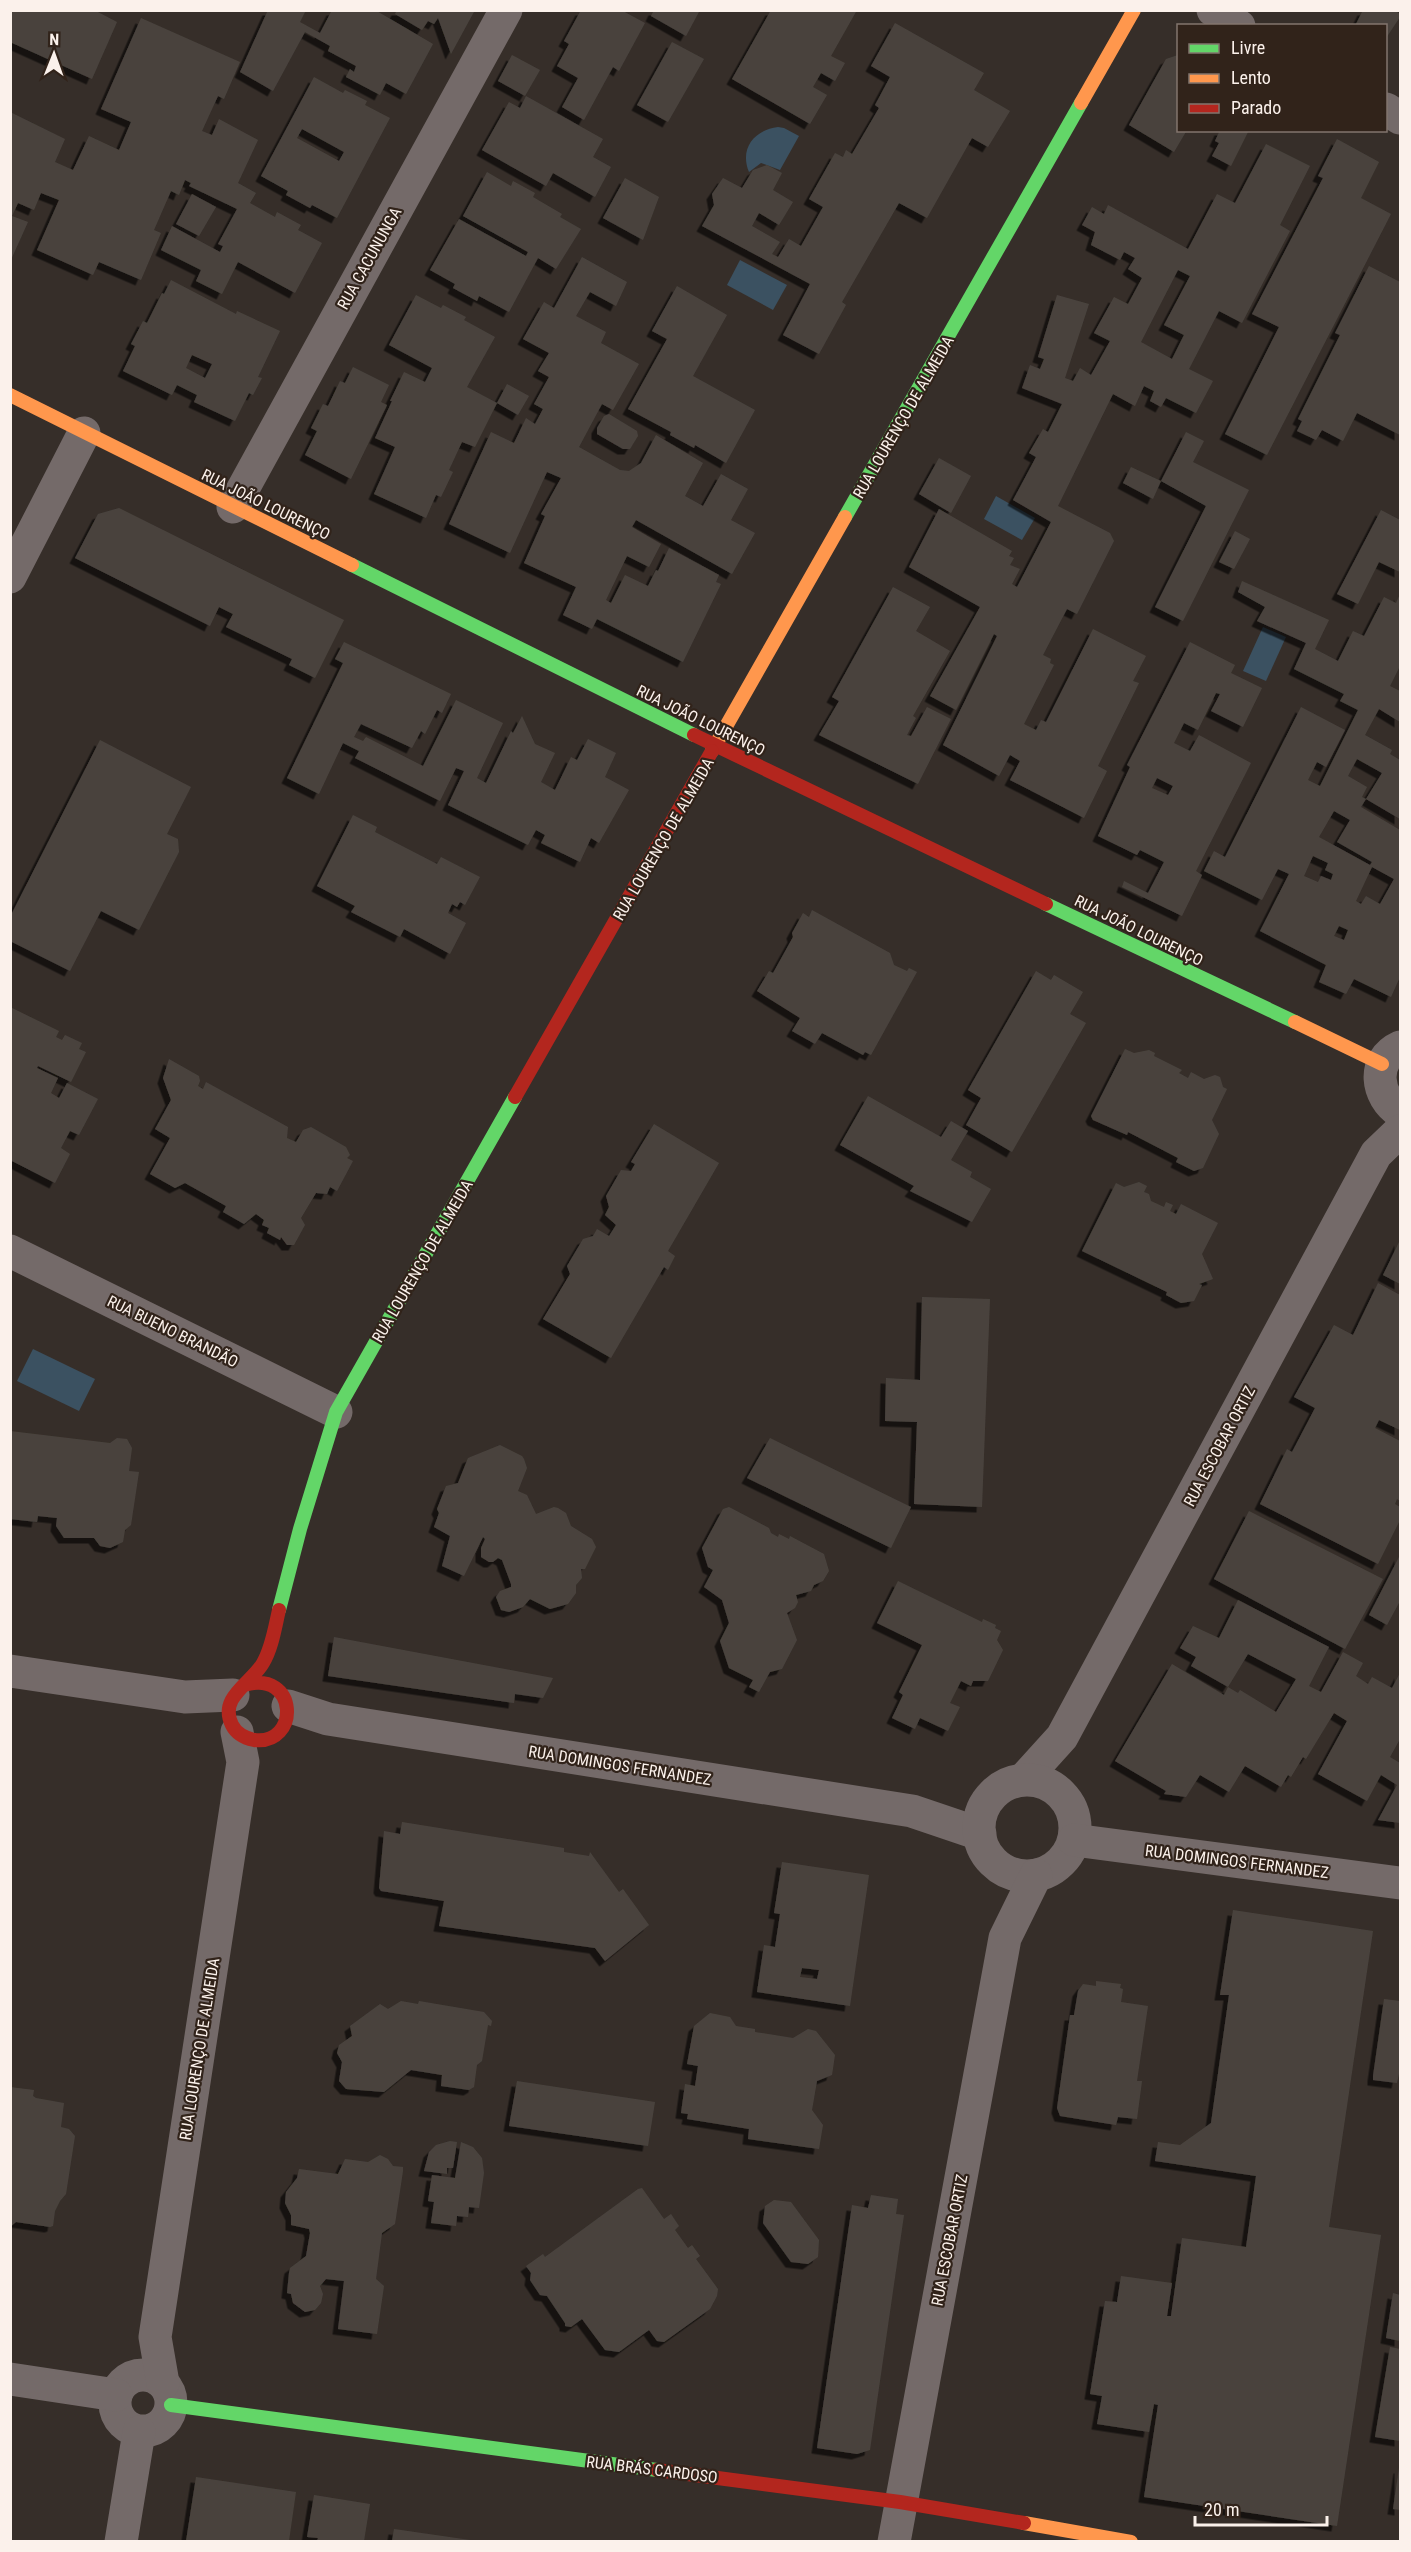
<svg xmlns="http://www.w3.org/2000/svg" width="1411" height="2552" viewBox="0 0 1411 2552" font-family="'Roboto Condensed',sans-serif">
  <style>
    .water { fill: #3b5161 }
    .building { fill: #49433e; fill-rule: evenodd; filter: url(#shadow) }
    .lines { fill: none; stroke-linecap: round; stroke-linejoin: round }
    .street { stroke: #746a69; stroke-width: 33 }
    .fast { stroke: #63d668; stroke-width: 14 }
    .slow { stroke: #ff974d; stroke-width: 14 }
    .jam { stroke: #b3261e; stroke-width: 14 }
    .labels { text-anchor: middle; stroke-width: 4.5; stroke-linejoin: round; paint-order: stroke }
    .street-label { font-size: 16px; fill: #fbf1eb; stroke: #31231a }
  </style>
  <defs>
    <filter id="shadow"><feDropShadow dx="-5.5" dy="5.5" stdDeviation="0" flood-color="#0009"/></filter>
  </defs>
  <rect width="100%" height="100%" fill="#362e29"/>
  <g class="water">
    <path d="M778,127l6,1 15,8 -19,34 -19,-7 -12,9c-10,-24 6,-42 29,-45z"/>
    <polygon points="740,260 787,285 773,310 727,285"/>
    <polygon points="996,496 1035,518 1022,540 984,519"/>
    <polygon points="1263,627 1286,637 1266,681 1243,671"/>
    <polygon points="33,1349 95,1379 79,1411 17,1381"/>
  </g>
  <g class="building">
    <polygon points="10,10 94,10 117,22 92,79 10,42"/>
    <polygon points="268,10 306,10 300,22 320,33 332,10 375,10 433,44 406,94 386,83 380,95 346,77 350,69 354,72 356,66 328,51 330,46 305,32 273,91 240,72"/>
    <polygon points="397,10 475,10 451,54 438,18 434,24 428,21 422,30 395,14"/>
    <polygon points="581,10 621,10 645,23 619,71 613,67 584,120 562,107 578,78 557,66 569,44 564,41"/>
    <polygon points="654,10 700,10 686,36 651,16"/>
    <polygon points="771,10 857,10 831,56 845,63 835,81 821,73 813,87 827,95 810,124 732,79"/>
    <polygon points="1363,10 1394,10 1400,14 1400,17 1386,38 1386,26 1355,26"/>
    <polygon points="141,18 240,62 224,99 218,96 202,131 212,135 219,119 258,140 238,183 256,193 250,203 275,217 277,212 301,225 298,230 322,243 295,293 238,262 222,294 196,281 201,270 161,250 172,226 220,252 223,246 218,244 237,209 189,186 191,183 185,180 179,195 171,191 154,230 161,233 141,280 99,262 93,275 37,250 59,200 41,193 34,210 18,203 12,216 28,222 10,262 10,112 65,139 55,162 73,170 89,136 119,150 131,122 101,109"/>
    <polygon points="895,23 984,73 974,90 1010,111 988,147 972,138 927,218 899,203 842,302 846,305 819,354 783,335 810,284 702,226 714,205 712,194 723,178 742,188 753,170 767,165 782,173 773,190 793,202 779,225 759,213 752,226 780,242 772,254 778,257 789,239 801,246 823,207 809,199 835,153 843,157 846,150 852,154 879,108 875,105 890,77 871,66"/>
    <polygon points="672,42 704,59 668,122 637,105"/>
    <polygon points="512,55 540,70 525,96 498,81"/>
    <polygon points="1178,55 1178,130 1187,130 1174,152 1129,125 1166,59"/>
    <path d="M314,77l29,16 2,-3 22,11 -2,4 25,13 -53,100 -25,-13 -2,3 -24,-13 2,-4 -27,-15zM302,129l42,23 -5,9 -42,-23z"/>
    <polygon points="526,96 603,139 593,157 611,167 595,197 553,173 546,186 482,150 509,102 520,108"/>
    <polygon points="1220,130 1249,130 1231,166 1212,156 1219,143 1215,141"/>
    <polygon points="1337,139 1379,162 1361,198 1391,214 1267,455 1225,434 1279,327 1252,314 1323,178 1318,176"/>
    <path d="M1266,144l44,22 -30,59 10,6 -48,92 -23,-12 -30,58 24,12 -17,32 -30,-15 -5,9 -11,-6 4,-10 -10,-5 -9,20 -22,-12 -55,112 52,27 4,8 -37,73 -10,-5 -24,46 8,4 -1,4 4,2 -30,59 12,6 5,-10 5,2 47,-93 53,27 -13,25 6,2 -41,83 9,5 -23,47 -74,-38 10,-19 -10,-6 -11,21 -56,-31 54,-109 -3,-2 -38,76 -26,-14 50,-89 -71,-40 30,-58 73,42 -3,5 5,2 -4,7 10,4 -8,15 5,3 34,-65 -38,-22 23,-43 -7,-4 14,-24 5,3 14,-28 -40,-16 8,-23 10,4 4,-10 -6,-2 19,-62 32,9 -24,74 8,3 7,-13 11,7 19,-34 -16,-8 20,-36 14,7 14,-26 -14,-9 7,-11 -11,-6 -4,8 -29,-15 4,-13 -13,-7 10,-18 12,7 4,-9 80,44 29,-55 18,9zM1178,270l12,6 -26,49 20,10 -12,24 -31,-17z"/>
    <polygon points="487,172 511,186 513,181 535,193 533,197 562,214 560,217 581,229 556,269 538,258 509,312 479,296 477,301 453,288 455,284 430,270 459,219 526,256 528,252 463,216"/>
    <polygon points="625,178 659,197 643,240 603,218"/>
    <polygon points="192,194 216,207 199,236 176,224"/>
    <polygon points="582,257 627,282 616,306 590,292 576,316 606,332 601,343 639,364 613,410 602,404 579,447 620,470 629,471 641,463 656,435 703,463 685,496 703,506 721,474 748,489 731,520 755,533 732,574 636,520 632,527 661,544 649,567 627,556 606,600 611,603 625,575 648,586 656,570 658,571 669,548 719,575 716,582 721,584 683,662 597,619 592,629 563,615 576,587 524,563 545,516 541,514 561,478 547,472 510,553 449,524 491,432 514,443 526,418 535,424 543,409 534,404 549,377 538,371 549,353 523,339 544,302 554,308"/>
    <polygon points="1369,266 1400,282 1400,435 1357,413 1343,441 1322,430 1316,440 1297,431 1302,421 1298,419 1340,335 1335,333"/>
    <path d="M171,280l65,34 1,-3 43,20 -22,46 4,1 -9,17 -4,-2 -14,28 -41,-19 3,-7 -20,-10 -5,10 -49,-24 12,-25 -4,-2 12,-23 4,2 15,-30 2,1zM192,355l20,9 -7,14 -19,-10z"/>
    <polygon points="677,286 727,315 693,376 755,410 726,463 695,445 694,448 670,435 671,432 628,409 667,339 652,331"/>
    <polygon points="416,295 441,308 443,305 466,317 464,320 495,337 467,387 497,403 475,447 462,442 449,470 453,472 441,497 436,495 426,518 374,494 395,447 375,438 392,401 390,401 404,372 425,382 432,368 389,345"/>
    <polygon points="353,367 389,385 381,402 387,405 351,479 305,455 317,431 311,428 323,404 328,406 340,381 345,383"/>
    <polygon points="507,384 529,396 518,415 497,403"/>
    <polygon points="609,414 637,431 638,436 630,449 623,449 597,434 597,428 604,416"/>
    <polygon points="1186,432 1204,441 1193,462 1249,490 1183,621 1155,607 1206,506 1161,481 1153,499 1123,483 1131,467 1161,481"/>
    <polygon points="939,458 971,476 951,513 919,494"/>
    <polygon points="119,508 344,620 315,678 289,665 292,659 226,627 233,614 219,607 210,626 75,558 98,514"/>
    <polygon points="1381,510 1400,520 1400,572 1379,562 1358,604 1337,594"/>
    <polygon points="1235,531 1250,539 1234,569 1219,562"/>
    <path d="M1242,581l87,39 -14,29 23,12 15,-30 11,5 20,-39 12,6 4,-9v72l-10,20 10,5v31l-21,-13 -14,26 27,15 -2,4 10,6v59l-34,-20 16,-26 -25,-14 -9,17 19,11 -5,10 4,2 -5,8 39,23v147l-9,20 -37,-18 -8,15 -27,-12 7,-17 -66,-34 29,-57 -11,-5 -16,31 -58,-29 10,-20 11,6 76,-150 44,23 -19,37 -9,-5 -9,18 12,6 38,-76 -18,-9 4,-7 -50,-25 12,-26 -49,-22 8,-14 -27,-15zM1334,811l16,9 -13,22 35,20 -2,3 -51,-28zM1313,856l15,7 -3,7 8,4 -2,6 -10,-4 -3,6 -14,-6zM1372,867l22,12 -14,25 -14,-8 -5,8 -5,-3zM1339,926l9,4 -4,10 -10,-4z"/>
    <polygon points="893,587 930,607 916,631 950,651 913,716 916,718 907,735 911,736 927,707 951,719 918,784 819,735 839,701 832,697"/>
    <polygon points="344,642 451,694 442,713 437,710 425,734 421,731 412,748 361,724 354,737 363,741 366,737 423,766 456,700 503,723 477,778 486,783 511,731 513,733 522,716 535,744 555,753 541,782 555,790 571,757 577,760 588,739 616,753 605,777 629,790 599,843 591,838 580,862 541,843 545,835 536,830 528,845 448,805 464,771 456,768 440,801 355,758 359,751 343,743 319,794 287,778 343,663 335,659"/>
    <path d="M1190,642l45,23 -4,8 31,15 -19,39 -32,-16 9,-17 -4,-1 -18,37 -14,-7 -10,20 16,8 9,-16 52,28 -55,108 6,4 -20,41 -60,-29 2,-6 24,12 16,-31 -24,-12 -3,5 -39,-19 32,-69 -3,-2zM1157,778l16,8 -5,9 -16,-7z"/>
    <polygon points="100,740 191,787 167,834 178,839 179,852 139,930 101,911 70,971 10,941 10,917"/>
    <polygon points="353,815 377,827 375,832 437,864 441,857 480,877 465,905 460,902 457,907 452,904 448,913 466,923 450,954 404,929 400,937 351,912 355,906 317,886"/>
    <polygon points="812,910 890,953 894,965 907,971 909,968 917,972 871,1055 865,1052 863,1055 822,1033 815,1044 792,1031 800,1018 757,991 769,971 773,973 793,937 792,933 803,913 809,917"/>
    <polygon points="1036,971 1051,980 1054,975 1083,992 1070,1014 1086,1023 1012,1152 966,1125 981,1098 968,1090"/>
    <polygon points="10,1007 59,1031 56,1037 62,1040 65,1035 82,1043 79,1049 86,1052 71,1082 38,1066 37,1068 58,1078 51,1093 59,1098 67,1083 98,1099 79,1135 70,1131 61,1148 70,1154 55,1183 10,1160"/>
    <polygon points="1125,1049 1134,1053 1149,1050 1155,1053 1154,1056 1182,1070 1179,1073 1188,1078 1191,1072 1204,1079 1215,1075 1220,1077 1223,1087 1227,1089 1212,1120 1219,1134 1203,1168 1194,1171 1176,1162 1178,1158 1128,1132 1127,1135 1093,1120 1091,1116"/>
    <polygon points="169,1059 199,1076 200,1081 198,1086 203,1089 206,1082 288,1127 287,1138 296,1142 303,1130 311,1127 346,1147 350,1155 347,1158 353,1161 337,1191 330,1187 327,1194 316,1193 301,1218 305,1225 294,1245 287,1245 281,1237 280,1240 267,1233 269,1228 262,1225 264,1220 256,1214 244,1224 223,1212 226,1206 185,1183 175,1188 150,1174 170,1138 155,1129 171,1100 163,1078"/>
    <polygon points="868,1096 941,1137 951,1121 968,1131 951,1160 972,1172 970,1177 991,1189 972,1222 910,1191 914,1186 840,1145"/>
    <polygon points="654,1124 719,1163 668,1251 675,1256 668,1270 664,1267 611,1358 543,1319 570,1274 567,1266 583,1239 593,1236 597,1229 609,1236 616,1225 605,1215 609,1207 606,1196 621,1170 631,1171 635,1164 631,1162"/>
    <polygon points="1139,1182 1147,1186 1144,1192 1149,1194 1151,1201 1164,1207 1166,1202 1173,1205 1170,1211 1176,1214 1181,1204 1218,1223 1202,1254 1213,1279 1199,1284 1202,1285 1194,1301 1181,1303 1166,1295 1167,1292 1082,1251 1116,1183 1124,1187"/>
    <polygon points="1400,1240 1400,1284 1383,1275"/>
    <polygon points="1378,1283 1400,1295 1400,1430 1379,1420 1375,1428 1400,1441 1400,1501 1397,1499 1395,1504 1400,1507 1400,1520 1378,1564 1260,1504 1287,1449 1292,1452 1315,1408 1294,1397 1334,1325 1353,1335"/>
    <polygon points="922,1297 990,1299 982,1507 914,1504 917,1422 885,1421 886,1378 920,1380"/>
    <polygon points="10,1431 110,1443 117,1438 127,1439 132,1448 129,1471 139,1472 131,1525 125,1530 123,1542 110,1548 100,1546 94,1538 64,1538 56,1526 57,1518 38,1516 37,1522 10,1519"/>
    <polygon points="770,1438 911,1507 891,1548 747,1478"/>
    <polygon points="500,1445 522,1456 524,1459 527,1468 518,1491 527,1495 536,1514 554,1507 558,1508 566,1513 571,1526 592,1539 596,1547 585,1569 581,1569 582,1578 576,1585 576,1593 568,1604 550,1609 530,1599 523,1607 509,1612 501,1610 496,1597 500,1591 511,1587 511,1584 502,1560 498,1558 493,1562 489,1562 481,1557 481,1548 485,1539 483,1537 464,1576 442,1566 450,1536 434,1527 439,1513 437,1509 446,1486 458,1483 468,1458"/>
    <polygon points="729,1507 769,1528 771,1533 778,1537 779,1534 789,1539 790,1536 824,1554 829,1571 823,1581 814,1585 811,1591 796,1595 798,1602 795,1608 787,1613 797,1640 782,1669 770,1672 759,1692 749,1687 753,1680 729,1668 720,1641 729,1623 722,1600 704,1587 713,1570 708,1567 702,1548 723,1509"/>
    <polygon points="1249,1511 1383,1579 1345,1649 1214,1579"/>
    <polygon points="1400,1555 1400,1601 1387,1625 1369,1615"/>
    <polygon points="898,1581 982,1622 983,1619 996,1625 995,1628 1001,1631 997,1640 1003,1650 988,1681 973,1681 971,1686 961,1681 950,1703 960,1707 948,1731 920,1718 915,1729 892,1718 903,1695 899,1692 922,1645 877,1623"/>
    <polygon points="1238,1600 1329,1647 1309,1686 1321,1692 1343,1652 1363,1663 1356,1676 1368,1684 1372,1677 1392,1688 1400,1673 1400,1739 1390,1757 1400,1763 1400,1823 1378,1820 1397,1785 1381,1775 1367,1801 1318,1774 1347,1721 1334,1713 1306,1759 1303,1757 1291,1777 1288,1775 1281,1787 1245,1766 1229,1792 1200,1775 1186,1797 1164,1794 1166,1791 1115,1761 1172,1664 1224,1695 1228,1687 1238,1693 1240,1690 1276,1712 1296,1679 1248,1654 1228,1687 1191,1666 1196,1657 1180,1648 1193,1626 1219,1638"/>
    <polygon points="334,1637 553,1678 543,1698 515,1694 514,1703 328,1676"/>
    <polygon points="402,1822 564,1848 564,1852 589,1856 590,1852 619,1892 623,1889 649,1925 605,1961 595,1948 439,1926 444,1901 381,1891 379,1888 384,1831 400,1834"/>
    <path d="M782,1862l87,13 -19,131 -93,-14 7,-47 11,2 5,-33 -6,-1zM802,1968l17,2 -2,9 -17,-2z"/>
    <polygon points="1233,1910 1373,1931 1329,2227 1381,2235 1337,2526 1144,2497 1158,2405 1154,2404 1149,2432 1097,2424 1102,2396 1090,2394 1105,2301 1117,2302 1121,2276 1172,2283 1167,2316 1171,2316 1182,2238 1246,2247 1256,2176 1155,2161 1158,2142 1180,2145 1211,2123 1229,1995 1220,1995"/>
    <polygon points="1096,1981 1121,1984 1120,1988 1123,1989 1121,2002 1148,2006 1137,2081 1142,2081 1137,2119 1118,2117 1116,2125 1060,2116 1057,2108 1070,2015 1074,2015 1078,1991 1083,1984 1096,1986"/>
    <polygon points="1384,1999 1400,2001 1400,2069 1397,2083 1373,2080 1373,2076"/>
    <polygon points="401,2001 418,2004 419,2001 484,2012 492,2021 491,2026 488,2025 482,2061 477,2065 474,2087 469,2090 441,2086 442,2075 411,2070 384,2092 346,2089 339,2081 342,2062 337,2053 339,2045 352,2036 350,2026 380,2004 388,2009"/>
    <polygon points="710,2013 730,2017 736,2026 755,2029 755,2032 793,2038 808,2029 816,2031 835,2055 832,2075 817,2081 812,2110 823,2125 819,2149 748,2139 749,2129 687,2119 688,2114 681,2113 685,2084 695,2086 698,2066 687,2064 694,2026"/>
    <polygon points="517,2081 655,2102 648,2146 509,2126"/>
    <polygon points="10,2087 34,2090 33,2096 36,2098 64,2103 61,2127 69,2129 75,2136 66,2194 60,2201 55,2211 53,2226 50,2227 16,2222 10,2227"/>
    <polygon points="450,2141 457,2142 453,2168 447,2168 447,2174 424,2171 429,2152 436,2145"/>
    <polygon points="461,2142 473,2147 482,2158 484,2173 479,2208 469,2207 468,2217 457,2216 456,2226 431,2223 434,2202 428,2201 432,2175 455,2178"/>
    <polygon points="380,2155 388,2159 393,2166 403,2167 403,2171 395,2224 382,2233 376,2279 384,2286 377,2334 338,2329 344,2281 326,2279 320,2286 323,2294 321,2303 315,2310 305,2312 293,2303 291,2294 287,2293 289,2273 290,2268 306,2256 310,2233 309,2229 291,2225 291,2215 285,2203 286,2192 297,2178 299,2169 338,2174 345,2159 368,2162"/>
    <polygon points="642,2188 664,2219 671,2214 679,2226 675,2230 688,2248 692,2245 700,2256 696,2259 718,2289 717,2296 710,2309 664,2342 657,2341 649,2330 619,2352 605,2350 582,2319 571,2327 565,2326 565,2323 547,2296 540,2295 530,2280 531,2273 526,2266 543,2254 545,2257 638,2189"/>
    <polygon points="871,2195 898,2199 896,2214 904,2215 870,2450 857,2454 817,2448 852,2205 868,2208"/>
    <polygon points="774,2200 791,2202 819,2240 818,2257 808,2264 791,2262 763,2223 765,2206"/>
    <polygon points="1393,2293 1400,2295 1400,2341 1386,2338"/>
    <polygon points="1390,2347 1400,2349 1400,2441 1375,2437"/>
    <polygon points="1399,2468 1400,2468 1400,2510 1393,2509"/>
    <polygon points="196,2477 296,2492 289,2541 186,2541"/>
    <polygon points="314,2495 370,2504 364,2541 317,2541 318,2538 307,2537"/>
    <polygon points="394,2529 470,2540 469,2541 392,2541"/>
  </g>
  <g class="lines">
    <g class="street">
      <polyline points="1213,10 1239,26"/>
      <polyline points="1386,109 1400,118"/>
      <polyline points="233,507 506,10"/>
      <polyline points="10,577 84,433"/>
      <path d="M1400,1047c-29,13 -24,50 0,65"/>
      <polyline points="10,1251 336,1412"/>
      <polyline points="10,1671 185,1697 233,1695"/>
      <polyline points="288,1706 328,1719 912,1811 980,1834"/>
      <polyline points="1024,1779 1062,1737 1376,1154 1400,1131"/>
      <circle cx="1027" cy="1828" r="48"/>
      <polyline points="1074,1840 1400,1883"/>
      <circle cx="143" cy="2403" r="28"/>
      <polyline points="10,2379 116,2395"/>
      <polyline points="163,2383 155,2337 243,1762 237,1732"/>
      <polyline points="121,2542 139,2432"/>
      <polyline points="894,2542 1005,1938 1036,1875"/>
    </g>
    <g class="fast">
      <polyline points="845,517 1081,103"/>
      <polyline points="352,565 694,735"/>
      <polyline points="1046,904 1295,1022"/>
      <polyline points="279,1610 300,1529 336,1412 515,1097"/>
      <polyline points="171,2405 657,2470"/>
    </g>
    <g class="slow">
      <polyline points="1081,103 1134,10"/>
      <polyline points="10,395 352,565"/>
      <polyline points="712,751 845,517"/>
      <polyline points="1295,1022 1382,1064"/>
      <polyline points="1024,2523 1131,2542"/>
    </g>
    <g class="jam">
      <polyline points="694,735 1046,904"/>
      <polyline points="515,1097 712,751"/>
      <path d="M244,1685c55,-16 56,61 10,55 -9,-2 -18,-7 -22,-15 -14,-28 20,-42 31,-62 9,-15 12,-36 16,-53"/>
      <polyline points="657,2470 900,2502 1024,2523"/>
    </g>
  </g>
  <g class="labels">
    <g class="street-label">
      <text transform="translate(369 258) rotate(-61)" y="6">RUA CACUNUNGA</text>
      <text transform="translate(903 417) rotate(-60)" y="6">RUA LOURENÇO DE ALMEIDA</text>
      <text transform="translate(266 504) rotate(26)" y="6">RUA JOÃO LOURENÇO</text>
      <text transform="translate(701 720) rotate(26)" y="6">RUA JOÃO LOURENÇO</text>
      <text transform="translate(663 839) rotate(-60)" y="6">RUA LOURENÇO DE ALMEIDA</text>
      <text transform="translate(1139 930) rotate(26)" y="6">RUA JOÃO LOURENÇO</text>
      <text transform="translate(422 1261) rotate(-60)" y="6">RUA LOURENÇO DE ALMEIDA</text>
      <text transform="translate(173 1331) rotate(26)" y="6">RUA BUENO BRANDÃO</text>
      <text transform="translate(1219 1446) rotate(-62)" y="6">RUA ESCOBAR ORTIZ</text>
      <text transform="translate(620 1765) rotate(9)" y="6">RUA DOMINGOS FERNANDEZ</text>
      <text transform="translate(1237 1861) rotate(7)" y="6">RUA DOMINGOS FERNANDEZ</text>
      <text transform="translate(199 2049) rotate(-81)" y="6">RUA LOURENÇO DE ALMEIDA</text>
      <text transform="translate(949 2240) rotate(-79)" y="6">RUA ESCOBAR ORTIZ</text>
      <text transform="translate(652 2469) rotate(7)" y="6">RUA BRÁS CARDOSO</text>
    </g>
  </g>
  <rect width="1411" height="2552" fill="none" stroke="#fbf1eb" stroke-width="24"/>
  <rect x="1177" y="24" width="210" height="108" fill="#31231a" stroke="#82756e" stroke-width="1.5"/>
  <rect x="1189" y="44" width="30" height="9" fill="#63d668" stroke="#82756e" stroke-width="1.5"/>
  <text x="1231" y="54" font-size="18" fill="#fbf1eb">Livre</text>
  <rect x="1189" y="74" width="30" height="9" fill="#ff974d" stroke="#82756e" stroke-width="1.5"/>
  <text x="1231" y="84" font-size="18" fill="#fbf1eb">Lento</text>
  <rect x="1189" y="104" width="30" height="9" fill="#b3261e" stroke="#82756e" stroke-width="1.5"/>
  <text x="1231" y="114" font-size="18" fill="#fbf1eb">Parado</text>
  <g transform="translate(54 54) rotate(1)" stroke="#31231a" stroke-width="4.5" paint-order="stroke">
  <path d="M0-4.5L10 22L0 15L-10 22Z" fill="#fbf1eb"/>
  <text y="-9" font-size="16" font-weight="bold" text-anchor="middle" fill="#fbf1eb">N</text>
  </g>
  <path d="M1195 2516v9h132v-9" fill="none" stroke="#fbf1eb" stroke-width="3"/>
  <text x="1204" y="2516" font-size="18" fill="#fbf1eb" stroke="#31231a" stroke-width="4.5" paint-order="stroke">20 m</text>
</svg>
